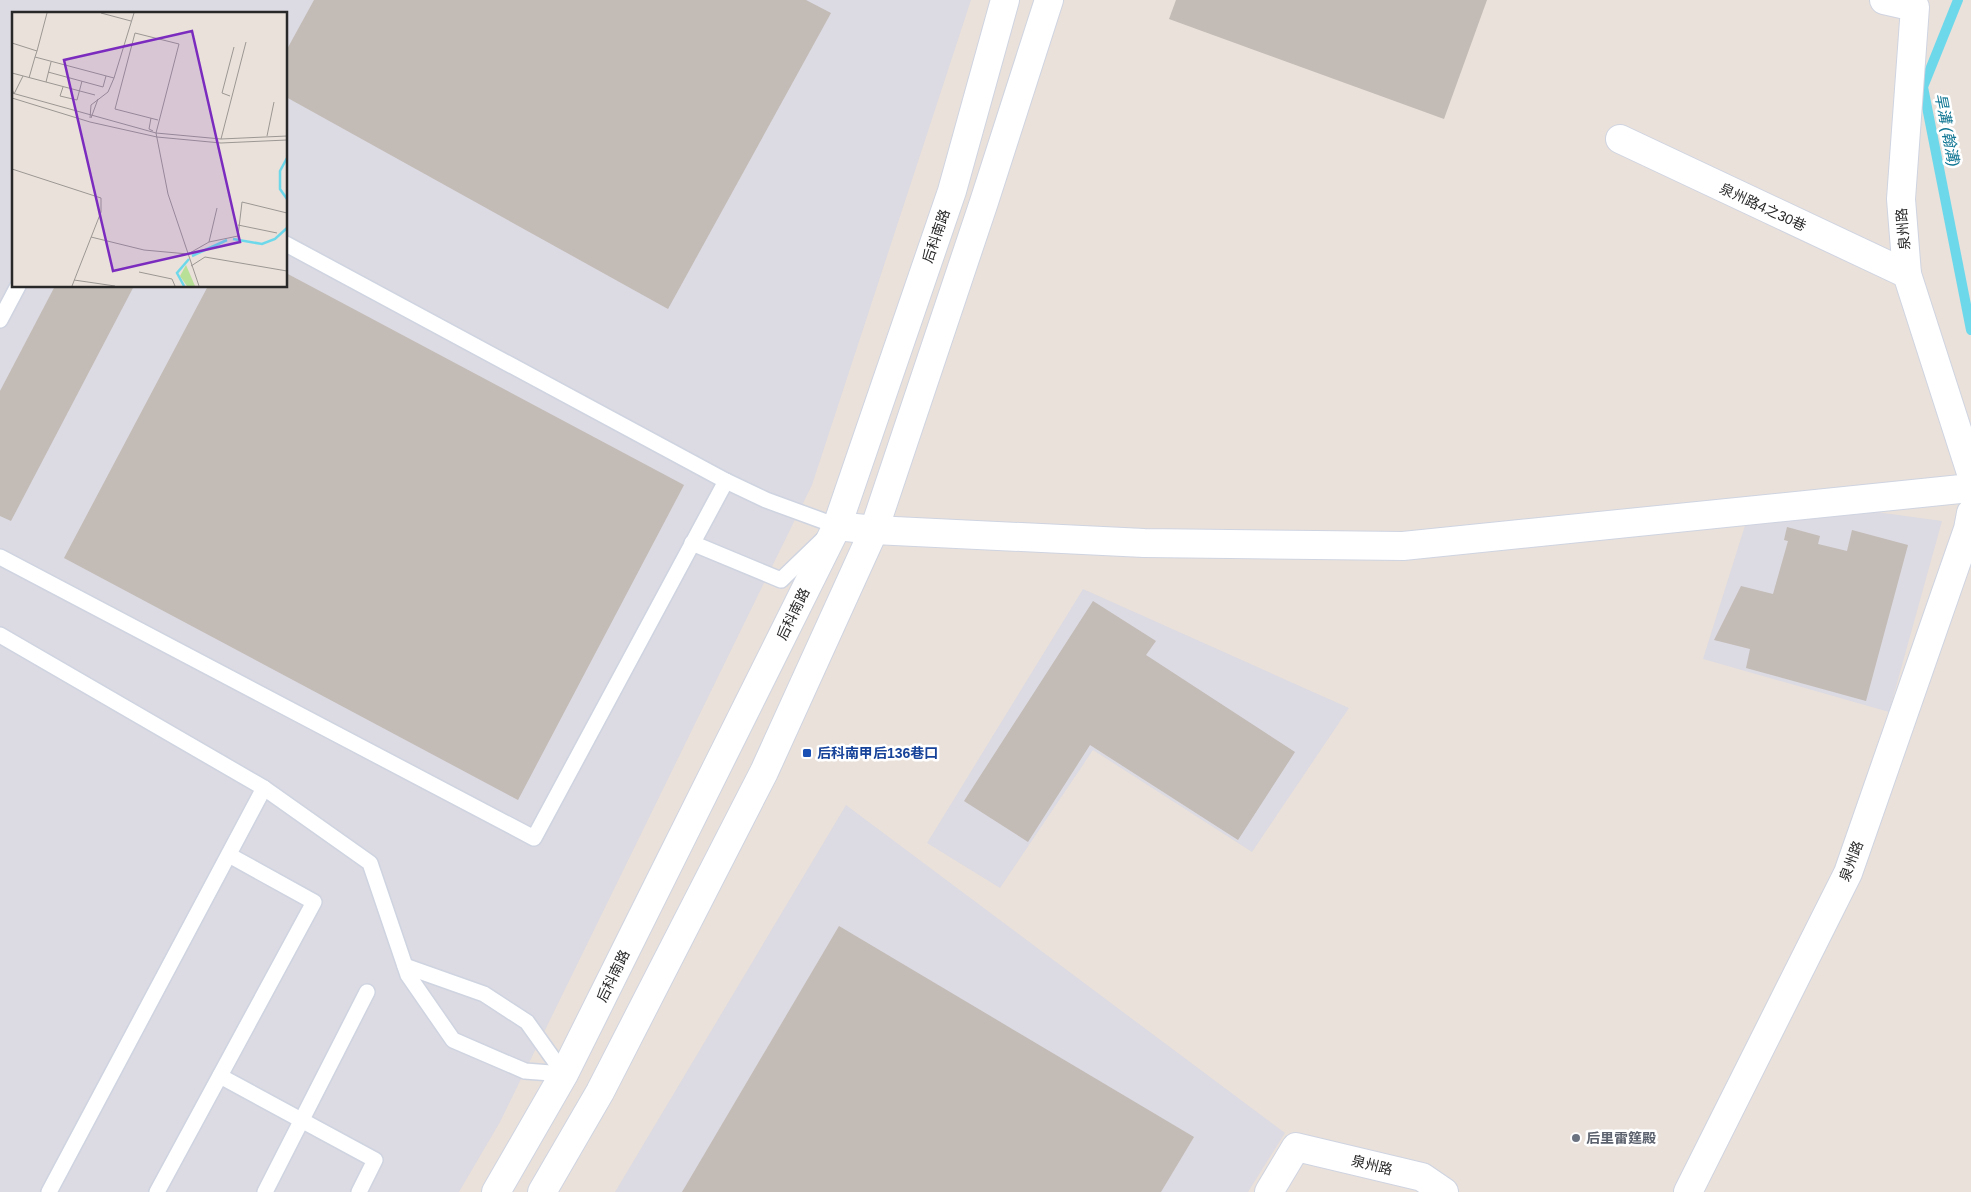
<svg xmlns="http://www.w3.org/2000/svg" width="1971" height="1192" viewBox="0 0 1971 1192" font-family="Arial,'Noto Sans TC',sans-serif">
  <style>
    .industrial { fill: #dcdae2; fill-rule: evenodd }
    .lines { fill: none; stroke-linecap: round; stroke-linejoin: round }
    .stream { stroke: #6ed8eb; stroke-width: 10 }
    .building { fill: #c2bbb6 }
    .lane-casing { stroke: #cfd4e1; stroke-width: 18 }
    .street-casing { stroke: #cfd4e1; stroke-width: 30 }
    .secondary-casing { stroke: #cfd4e1; stroke-width: 30 }
    .lane { stroke: #fff; stroke-width: 15 }
    .street { stroke: #fff; stroke-width: 28 }
    .secondary { stroke: #fff; stroke-width: 28 }
    .transit-dot { fill: #1a4fb4; stroke: #fff; stroke-width: 2 }
    .worship-dot { fill: #6b7280; stroke: #fff; stroke-width: 2 }
    .labels { text-anchor: middle; stroke-width: 5; stroke-linejoin: round; paint-order: stroke }
    .street-label { font-size: 14px; fill: #282828; stroke: #fff }
    .transit-label { font-size: 14px; font-weight: bold; fill: #164399; stroke: #fff; text-anchor: start }
    .worship-label { font-size: 14px; font-weight: bold; fill: #5b616d; stroke: #fff; text-anchor: start }
    .water-label { font-size: 15px; font-style: italic; fill: #107693; stroke: #fff }
    .inset-river { fill: none; stroke: #6ed8eb; stroke-width: 2.5 }
    .inset-road { fill: none; stroke: #9c9793; stroke-width: 1 }
    .view { fill: #7b2cbf; fill-opacity: 0.15; stroke: #7b2cbf; stroke-width: 2.5 }
    .inset-edge { fill: none; stroke: #282828; stroke-width: 2.5 }
  </style>
  <rect width="100%" height="100%" fill="#eae1da"/>
  <g class="industrial">
    <path d="M0,0h971l-159,485 -312,637 -41,70h-459zM14,14h272v272h-272z"/>
    <polygon points="1847,508 1942,521 1889,712 1703,659 1747,519"/>
    <polygon points="1083,589 1349,708 1252,852 1093,750 1000,888 927,843"/>
    <polygon points="846,805 1285,1133 1248,1192 615,1192"/>
  </g>
  <g class="lines">
    <polyline class="stream" points="1958,0 1923,87 1971,330"/>
  </g>
  <g class="building">
    <polygon points="314,0 806,0 831,13 668,309 286,97 286,51"/>
    <polygon points="1176,0 1487,0 1444,119 1169,19"/>
    <polygon points="286,273 684,485 518,800 64,558 208,286 286,286"/>
    <polygon points="55,286 134,286 11,521 0,516 0,391"/>
    <polygon points="1787,527 1820,536 1818,544 1847,551 1852,530 1908,545 1866,701 1746,668 1750,649 1714,640 1741,586 1773,594 1788,541 1784,540"/>
    <polygon points="1093,601 1156,641 1146,655 1295,752 1238,840 1090,745 1028,842 964,801"/>
    <polygon points="839,926 1194,1137 1161,1192 682,1192"/>
  </g>
  <g class="lines">
    <g class="lane-casing">
      <g id="lane">
        <polyline points="286,244 726,481 766,500 837,526 781,580 692,543"/>
        <polyline points="0,320 18,286"/>
        <polyline points="0,557 534,838 726,481"/>
        <polyline points="0,635 264,788 370,863 408,975 453,1040 525,1071 564,1074"/>
        <polyline points="405,966 484,994 527,1022 564,1074"/>
        <polyline points="220,1076 375,1160 359,1192"/>
        <polyline points="49,1192 264,788"/>
        <polyline points="157,1192 314,902 229,855"/>
        <polyline points="265,1192 367,992"/>
      </g>
    </g>
    <g class="street-casing">
      <g id="street">
        <polyline points="1884,0 1915,7 1901,199 1907,274 1971,473"/>
        <polyline points="1620,139 1907,274"/>
        <polyline points="837,526 874,530 1144,543 1403,546 1971,488"/>
        <polyline points="1269,1192 1296,1147 1422,1177 1444,1192"/>
        <polyline points="1688,1192 1848,873 1968,529 1971,513"/>
      </g>
    </g>
    <g class="secondary-casing">
      <g id="secondary">
        <polyline points="496,1192 564,1074 837,526 952,191 1005,0"/>
        <polyline points="542,1192 600,1092 764,772 874,530 984,202 1049,0"/>
      </g>
    </g>
    <use href="#lane" class="lane"/>
    <use href="#street" class="street"/>
    <use href="#secondary" class="secondary"/>
  </g>
  <rect class="transit-dot" x="802" y="748" width="10" height="10" rx="2.5"/>
  <circle class="worship-dot" cx="1576" cy="1138" r="5"/>
  <g class="labels">
    <g class="street-label">
      <text transform="translate(1763 207) rotate(25)" y="5">泉州路4之30巷</text>
      <text transform="translate(1903 229) rotate(-95)" y="5">泉州路</text>
      <text transform="translate(936 236) rotate(-71)" y="5">后科南路</text>
      <text transform="translate(793 614) rotate(-64)" y="5">后科南路</text>
      <text transform="translate(1851 861) rotate(-69)" y="5">泉州路</text>
      <text transform="translate(613 976) rotate(-64)" y="5">后科南路</text>
      <text transform="translate(1372 1165) rotate(14)" y="5">泉州路</text>
    </g>
    <g class="transit-label">
      <text x="817" y="758">后科南甲后136巷口</text>
    </g>
    <g class="worship-label">
      <text x="1586" y="1143">后里雷筳殿</text>
    </g>
    <g class="water-label">
      <text transform="translate(1947 130) rotate(79)" y="5">旱溝 (翰溝)</text>
    </g>
  </g>
  <g transform="translate(12 12)">
    <rect width="275" height="275" fill="#eae1da"/>
    <path d="M174,253l9,21h-8l-7,-10z" fill="#b8e097"/>
    <path class="inset-river" d="M275,146l-7,13v18l7,10M221,227l29,5 13,-5 12,-11M180,244l35,-16M172,274l-7,-13 12,-14"/>
    <path class="inset-road" d="M89,1l30,8M0,31l25,8 -2,6 79,21M25,39l10,-38M36,60l55,15 3,-11M0,61l83,22M17,66l6,-21M34,70l5,-20M51,75l-3,9 17,4 5,-19M0,77l2,5 9,-18M0,81l144,40 65,6 66,-3M218,84l-8,-3 12,-46M0,86l78,24 67,15 64,6 66,-3M78,106l1,-13 17,-13 6,-14 20,-65M79,106l7,-19M139,106l-2,11 4,2M146,108l-43,-11 20,-76 44,11 -23,89 12,61 31,92M255,124l7,-34M209,127l25,-97M0,157l89,29v14l-29,74M226,213l39,8M79,225l53,13 44,4 21,-12 29,-6 4,-34 45,11M197,230l8,-34M179,254l14,-9 82,14M127,260l33,7 3,7M62,268l41,6"/>
    <path class="view" d="M180,19l48,211 -127,29 -49,-211z"/>
    <rect width="275" height="275" class="inset-edge"/>
  </g>
</svg>
